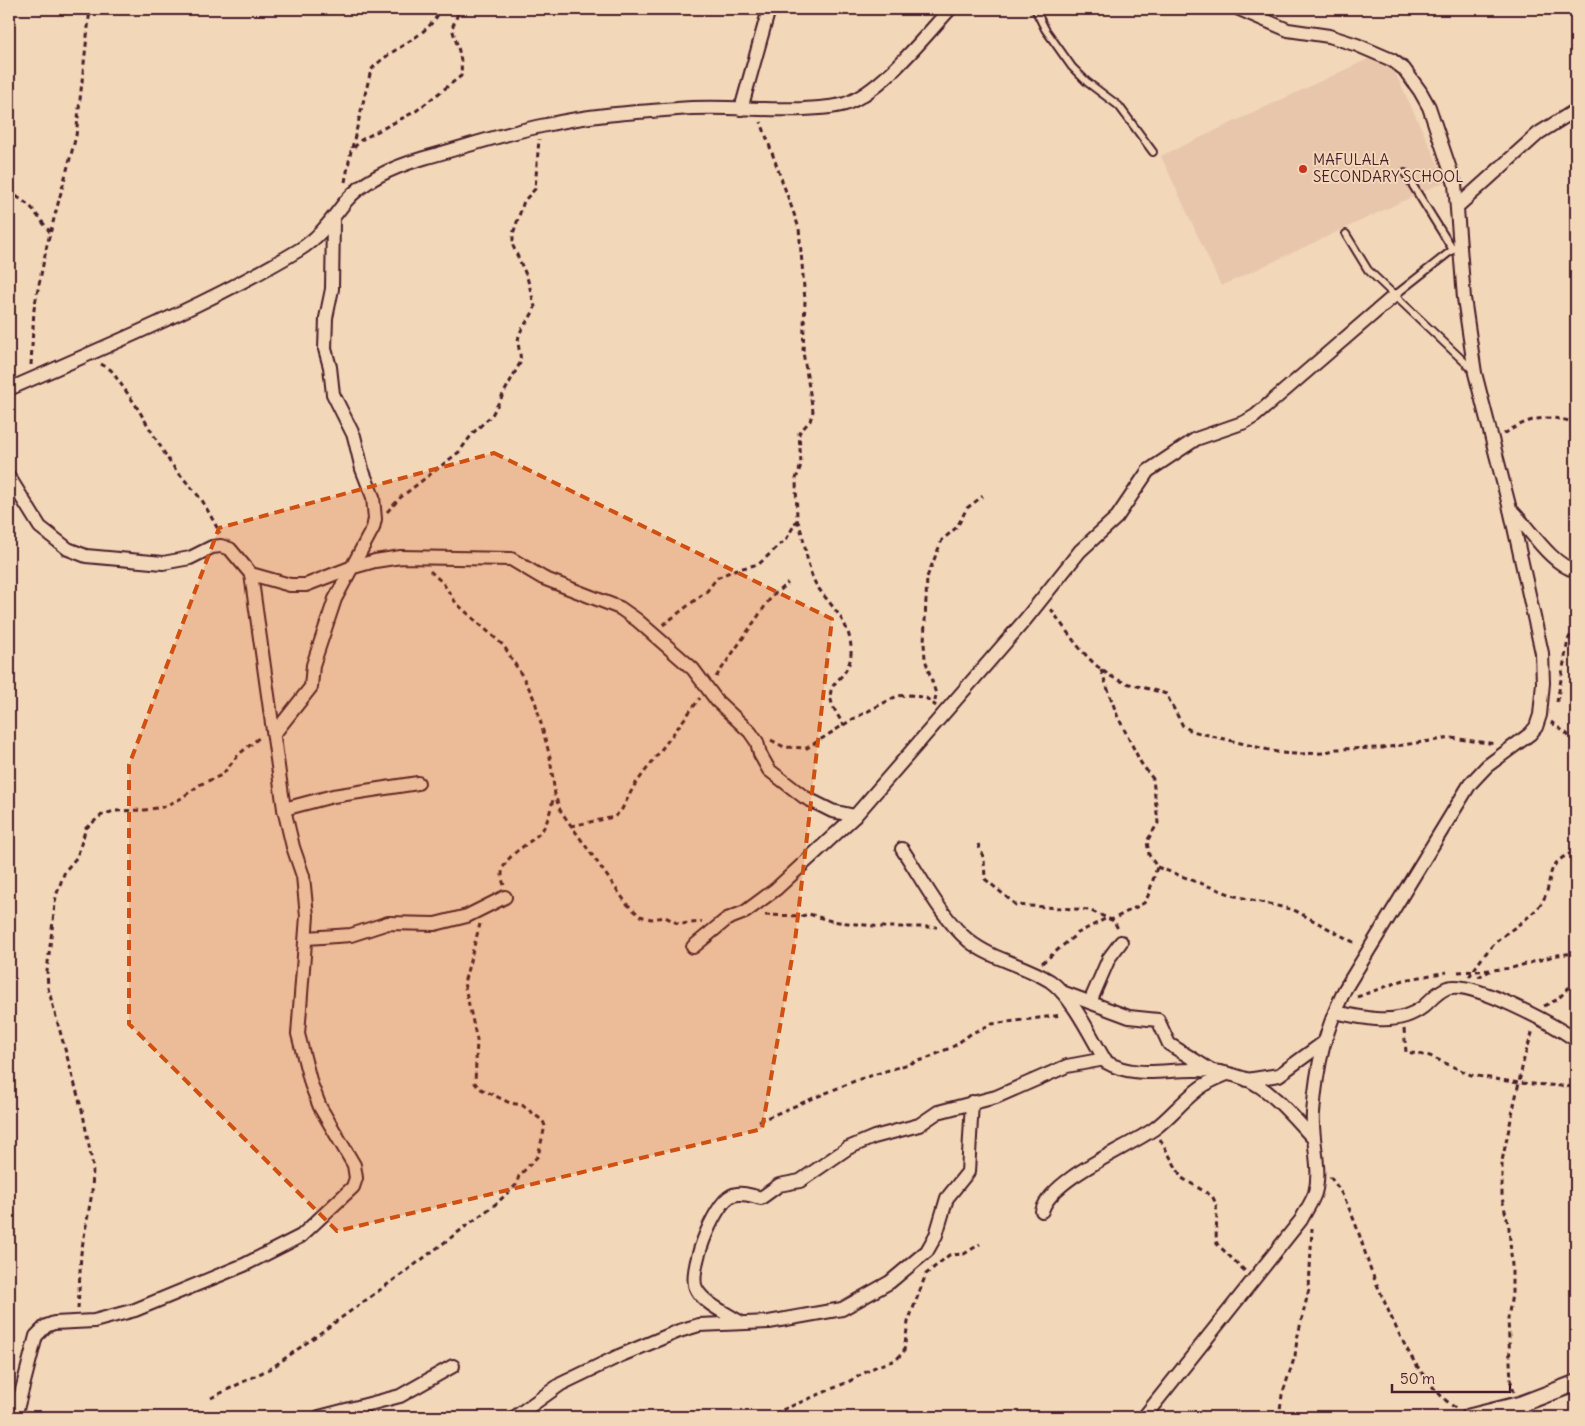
<svg xmlns="http://www.w3.org/2000/svg" width="1585" height="1426" viewBox="0 0 1585 1426" font-family="Delius,sans-serif">
  <style>
    .built { fill: #e8c6ab }
    .lines { fill: none; stroke-linecap: round; stroke-linejoin: round }
    .service-casing { stroke: #4a1f2b; stroke-width: 10 }
    .minor-casing { stroke: #4a1f2b; stroke-width: 16 }
    .tertiary-casing { stroke: #4a1f2b; stroke-width: 19 }
    .path { stroke: #4a1f2b; stroke-width: 3; stroke-dasharray: 5 4; stroke-linecap: butt }
    .service { stroke: #f2d7b9; stroke-width: 6 }
    .minor { stroke: #f2d7b9; stroke-width: 12 }
    .tertiary { stroke: #f2d7b9; stroke-width: 15 }
    .marked { fill: #d05011; fill-opacity: 0.2; stroke: #d05011; stroke-width: 4; stroke-dasharray: 10 6; stroke-linejoin: round }
    .poi-dot { fill: #c8321e; stroke: #f2d7b9; stroke-width: 2 }
    .labels { text-anchor: middle; stroke-width: 4; stroke-linejoin: round; paint-order: stroke }
    .poi-label { font-size: 15px; fill: #4a1f2b; stroke: #f2d7b9; text-anchor: start }
  </style>
  <rect width="100%" height="100%" fill="#f2d7b9"/>
  <filter id="ink" filterUnits="userSpaceOnUse"><feTurbulence type="fractalNoise" baseFrequency=".02" numOctaves="2"/><feDisplacementMap in="SourceGraphic" scale="10" xChannelSelector="R" yChannelSelector="G"/><feConvolveMatrix kernelMatrix="1 2 1 2 8 2 1 2 1" color-interpolation-filters="sRGB"/></filter>
  <g filter="url(#ink)">
    <polygon class="built" points="1385,51 1446,181 1221,286 1161,156"/>
    <g class="lines">
      <g class="service-casing">
        <g id="service">
          <polyline points="1035,9 1045,29 1072,67 1087,82 1119,106 1153,152"/>
          <polyline points="1405,173 1453,250"/>
          <polyline points="1346,234 1368,270 1473,370"/>
          <polyline points="1394,296 1456,247"/>
        </g>
      </g>
      <g class="minor-casing">
        <g id="minor">
          <polyline points="741,109 769,9"/>
          <polyline points="1459,205 1539,133 1576,110"/>
          <path d="M9,389c96,-42 200,-85 290,-139 21,-13 32,-30 47,-49 19,-22 50,-35 78,-43 40,-11 81,-25 122,-33 43,-10 88,-13 131,-16 42,-4 84,2 127,0 14,-1 28,-1 41,-5 37,-13 78,-66 105,-95"/>
          <polyline points="9,477 40,527 68,549 86,556 163,563 190,558 212,547 221,546 230,549 251,574 284,809 293,847 303,876 307,916 298,1034 311,1084 320,1107 354,1165 356,1178 353,1187 301,1236 244,1265 135,1310 94,1321 54,1323 46,1326 36,1336 15,1417"/>
          <path d="M1510,509c19,18 40,55 66,62"/>
          <polyline points="251,574 290,585 306,585 350,568 375,561 401,557 511,559 543,578 620,608 637,620 693,669 717,701 750,732 757,742 760,754 769,770 804,797 832,811 855,816"/>
          <polyline points="274,734 311,687 313,665 335,599 373,528 375,519 373,497 362,469 354,436 333,394 330,367 325,349 326,318 332,289 333,221"/>
          <polyline points="284,809 333,796 418,783"/>
          <path d="M902,849c19,28 40,70 67,92 24,19 56,24 81,40 23,16 42,58 56,81 29,17 60,7 91,8 16,0 35,4 49,9 26,11 48,39 67,59"/>
          <polyline points="307,938 351,935 388,923 435,924 467,916 505,897"/>
          <polyline points="693,947 727,919 745,912 776,889 855,816 1025,620 1080,551 1117,517 1148,471 1196,439 1245,422 1255,416 1394,296"/>
          <polyline points="1062,992 1129,1017 1158,1020 1169,1044 1209,1069"/>
          <polyline points="1090,1002 1109,958 1121,942"/>
          <path d="M1335,1012c29,6 62,15 88,-5 7,-6 15,-16 24,-19 24,-9 107,37 129,52"/>
          <polyline points="1247,1080 1279,1075 1323,1043"/>
          <path d="M1042,1211c10,-33 83,-62 112,-82 17,-12 35,-36 52,-45 6,-4 14,-7 21,-10"/>
          <path d="M740,1322c-14,-9 -35,-18 -43,-32 -11,-16 17,-86 34,-94 9,-5 21,0 30,2l18,-13 21,-4 48,-33 26,-11 45,-12 19,-13 58,-15 71,-31 38,-7"/>
          <polyline points="1521,1404 1523,1417"/>
          <polyline points="319,1417 400,1396 453,1366"/>
          <polyline points="515,1417 561,1384 619,1356 679,1331 699,1325 769,1322 842,1309 890,1282 927,1251 936,1235 947,1198 968,1172 972,1102"/>
          <path d="M1144,1417l157,-197c4,-8 11,-18 14,-27 7,-25 -4,-54 -2,-80 4,-50 11,-79 32,-124l125,-205 17,-18 43,-32 6,-7 4,-12 3,-32 -1,-30 -32,-144 -35,-136 -11,-75 -9,-114 -26,-77 -9,-16 -16,-22 -12,-9 -35,-15 -28,-9 -41,-6 -49,-21"/>
        </g>
      </g>
      <g class="tertiary-casing">
        <polyline id="tertiary" points="1469,1417 1521,1404 1576,1383"/>
      </g>
      <g class="path">
        <path d="M352,148l19,-78c21,-24 56,-31 70,-61"/>
        <path d="M345,182l6,-31 10,-11 55,-29 45,-35c2,-19 -4,-30 -9,-48l8,-19"/>
        <polyline points="9,191 30,206 50,232"/>
        <polyline points="101,364 111,370 135,404 171,464 202,500 220,533"/>
        <polyline points="31,365 34,309 47,245 76,136 90,9"/>
        <path d="M1504,434c25,-17 44,-20 72,-11"/>
        <path d="M387,512l14,-15 58,-45 14,-19 19,-18 28,-52c2,-9 -4,-18 -1,-27 3,-11 13,-18 16,-29l-8,-30 -14,-31v-12l11,-33 11,-12 4,-50"/>
        <path d="M797,520c10,21 8,50 22,69 13,18 31,34 32,59 2,41 -42,27 -7,77"/>
        <polyline points="430,571 443,583 456,603 504,646 527,684 535,701 550,757 555,795 560,810 627,904 640,916 651,919 665,917 679,924 702,922"/>
        <path d="M1051,609c17,24 36,54 63,69 16,8 36,10 52,16l17,32 9,5 89,22 16,1 26,-1 14,-4 45,-1 69,-10 45,6"/>
        <polyline points="663,625 707,591 717,578 734,570 759,564 787,538 797,520 796,479 801,465 799,433 810,421 813,411 803,352 805,300 799,228 761,122"/>
        <polyline points="1101,670 1117,715 1141,763 1153,779 1158,823 1147,841 1149,855 1157,867 1148,896 1144,903 1111,920"/>
        <polyline points="716,677 772,596 788,583"/>
        <polyline points="935,701 936,694 925,659 924,643 927,577 942,540 957,527 967,508 983,496"/>
        <polyline points="1557,702 1568,640 1576,624"/>
        <polyline points="1551,722 1567,734 1576,745"/>
        <polyline points="771,740 784,747 807,748 853,719 897,696 911,695 926,698 936,706"/>
        <polyline points="571,826 614,817 621,811 634,786 700,698"/>
        <polyline points="978,844 984,859 985,879 1016,905 1089,910 1114,921 1118,929"/>
        <polyline points="1157,867 1235,896 1294,910 1357,944"/>
        <path d="M504,885c-11,-28 26,-38 39,-56 6,-9 8,-23 11,-33"/>
        <polyline points="765,915 802,916 809,914 831,921 881,927 937,927"/>
        <polyline points="1042,963 1078,933 1105,919"/>
        <polyline points="1458,972 1492,970"/>
        <path d="M1469,977c8,-12 16,-24 26,-34 14,-13 32,-22 45,-38 17,-23 -1,-40 36,-54"/>
        <polyline points="1478,977 1492,970 1512,968 1557,955 1576,953"/>
        <polyline points="1357,997 1404,980 1447,972"/>
        <polyline points="1544,1006 1558,999 1576,980"/>
        <polyline points="1404,1029 1406,1052 1430,1056 1471,1075 1519,1083 1576,1087"/>
        <polyline points="759,1121 857,1080 928,1058 954,1046 972,1033 992,1024 1062,1015"/>
        <path d="M1160,1139l22,39 30,18c9,14 2,32 5,48l28,27"/>
        <path d="M1330,1177c20,23 30,60 39,88 3,10 9,21 13,31 18,42 38,87 76,114"/>
        <polyline points="78,1309 81,1253 92,1193 93,1167 83,1114 48,988 47,971 56,896 65,871 77,857 86,828 102,815 114,811 145,810 163,807 180,799 201,784 222,775 238,755 260,737"/>
        <polyline points="1514,1392 1511,1382 1508,1319 1512,1294 1512,1266 1509,1228 1502,1198 1502,1161 1524,1059 1533,1030"/>
        <polyline points="211,1398 273,1367 409,1269 497,1203 516,1185 519,1176 538,1156 545,1126 543,1121 522,1105 510,1103 479,1088 475,1083 477,1040 464,983 480,924"/>
        <polyline points="766,1417 848,1382 877,1366 896,1360 904,1351 908,1322 926,1274 949,1255 964,1254 980,1244"/>
        <polyline points="1279,1417 1282,1395 1295,1356 1297,1339 1309,1289 1312,1228"/>
      </g>
      <use href="#service" class="service"/>
      <use href="#minor" class="minor"/>
      <use href="#tertiary" class="tertiary"/>
    </g>
  </g>
  <path class="marked" d="M494,453l338,166 -37,322 -33,188 -425,102 -208,-207v-259l90,-237z"/>
  <circle class="poi-dot" cx="1303" cy="169" r="5"/>
  <g class="labels">
    <g class="poi-label">
      <text x="1313" y="165">MAFULALA<tspan x="1313" dy="17">SECONDARY SCHOOL</tspan></text>
    </g>
  </g>
  <rect width="1585" height="1426" fill="none" stroke="#f2d7b9" stroke-width="30"/>
  <rect x="15" y="15" width="1555" height="1396" fill="none" stroke="#4a1f2b" stroke-width="2" filter="url(#ink)"/>
  <path d="M1392 1384v8h118v-8" fill="none" stroke="#4a1f2b" stroke-width="2.5"/>
  <text x="1400" y="1384" font-size="15" fill="#4a1f2b" stroke="#f2d7b9" stroke-width="4" paint-order="stroke">50 m</text>
</svg>
